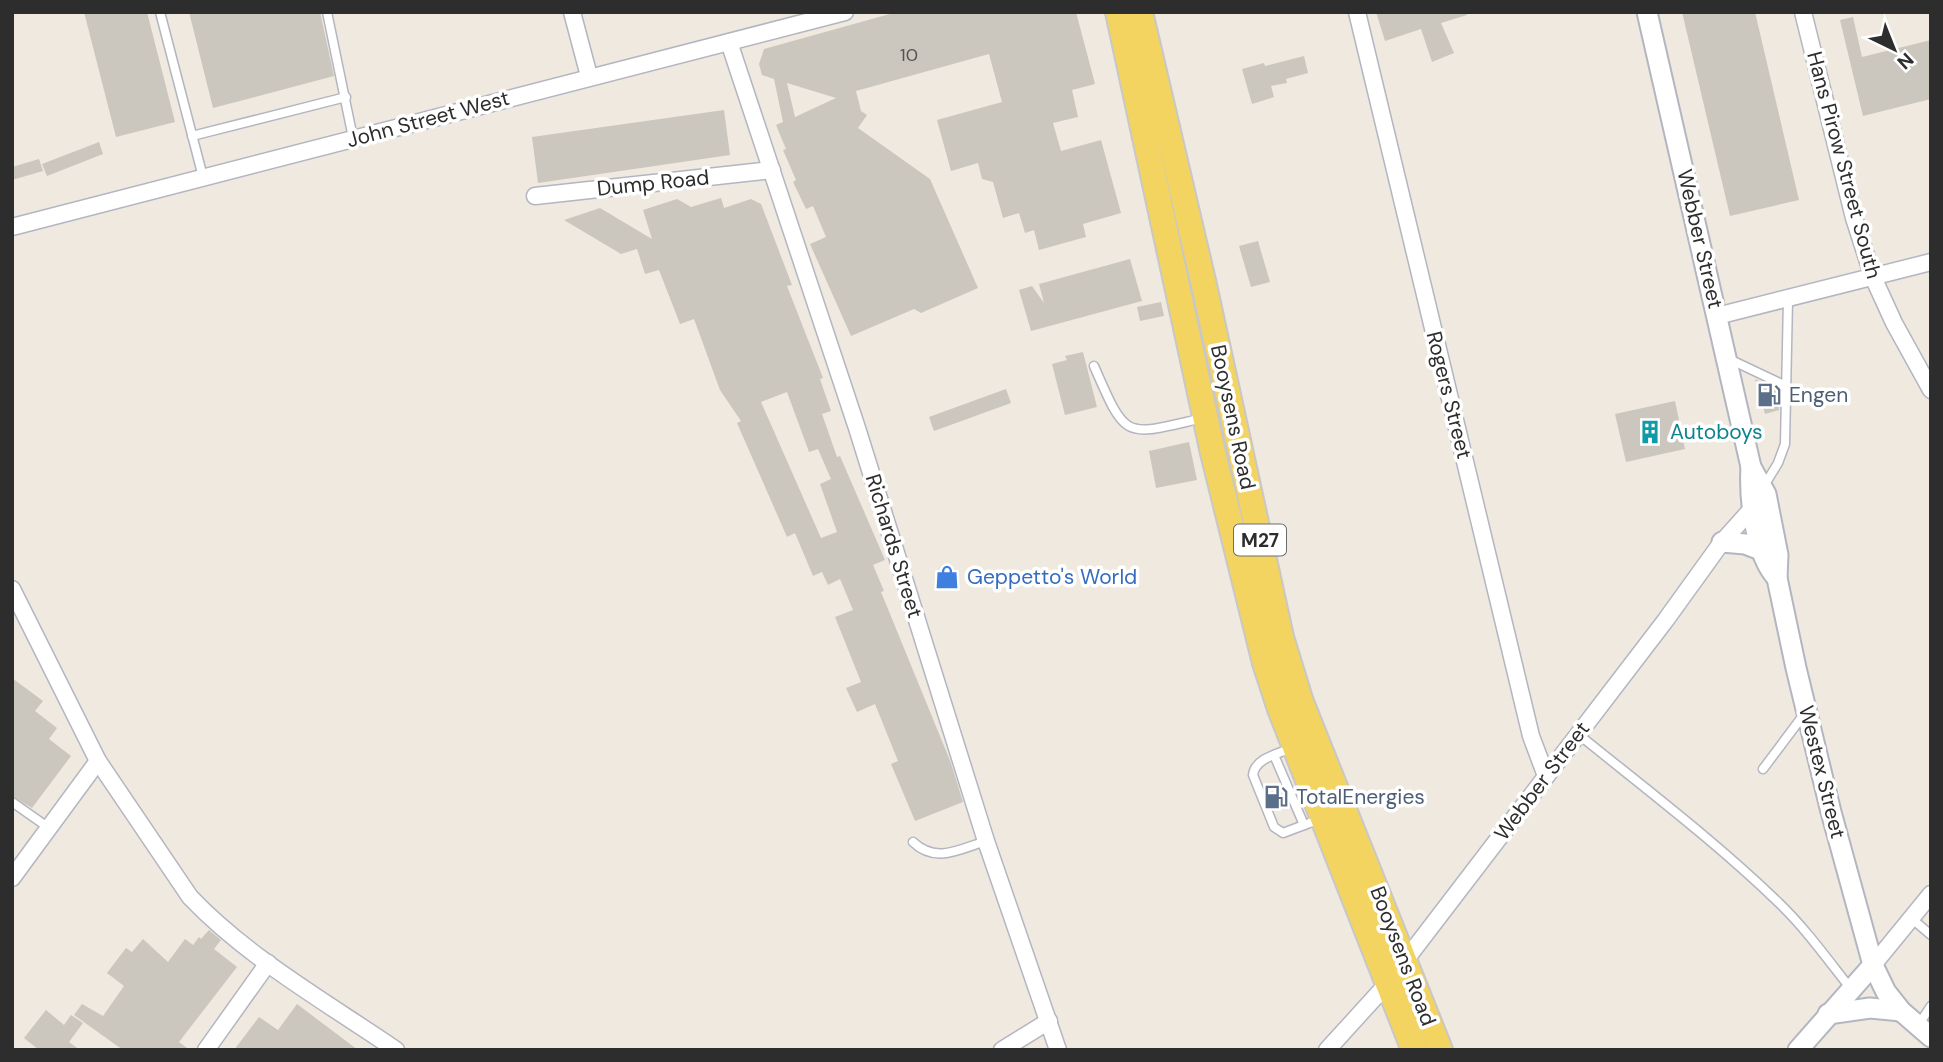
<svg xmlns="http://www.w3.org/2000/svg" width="1943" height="1062" viewBox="0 0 1943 1062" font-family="'DM Sans',sans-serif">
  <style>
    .building { fill: #cbc7be; fill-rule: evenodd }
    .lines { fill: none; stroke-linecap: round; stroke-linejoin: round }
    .service-casing { stroke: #b3b6c1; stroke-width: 11 }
    .minor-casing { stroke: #b3b6c1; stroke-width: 19 }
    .tertiary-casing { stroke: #b3b6c1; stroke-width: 23 }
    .primary-casing { stroke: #c8c8c8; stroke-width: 28 }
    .service { stroke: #fff; stroke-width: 8 }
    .minor { stroke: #fff; stroke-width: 16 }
    .tertiary { stroke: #fff; stroke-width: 19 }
    .primary { stroke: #f4d460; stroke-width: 24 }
    .labels { text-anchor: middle; stroke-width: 7; stroke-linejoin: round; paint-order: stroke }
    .number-label { font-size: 18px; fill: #545451 }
    .shield { fill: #fff; stroke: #6c6c6c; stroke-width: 2 }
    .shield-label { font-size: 19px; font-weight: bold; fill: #2d2d2d }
    .street-label { font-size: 21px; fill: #2d2d2d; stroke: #fff }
    .service-label { font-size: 21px; fill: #4e5e75; stroke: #fff; text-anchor: start }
    .culture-label { font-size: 21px; fill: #0d838f; stroke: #fff; text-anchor: start }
    .shop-label { font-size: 21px; fill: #366cbe; stroke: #fff; text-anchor: start }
  </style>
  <rect width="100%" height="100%" fill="#efe9e0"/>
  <g class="building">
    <polygon points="84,12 147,12 175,122 116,137"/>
    <polygon points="189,12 320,12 334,76 213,108"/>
    <path d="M897,12h179l19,72 -23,6 6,27 -25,6 8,28 40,-11 20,73 -38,11 3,13 -47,13 -5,-20 -9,3 -6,-20 -16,5 -10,-36 -11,-3 -4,-16 -27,8 -14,-51 65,-18 -13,-48 -133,37 5,20 6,4 -9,13 72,51 48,109 -57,25 -7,-4 -63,27 -41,-92 16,-7 -13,-31 -7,3 -13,-27 3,-2 -13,-30 3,-1 -10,-24 7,-3 -9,-43 -12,-4 -3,-11 5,-15zM787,83l49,15 -41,19z"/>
    <polygon points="1376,12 1466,12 1467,15 1441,23 1454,53 1432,62 1421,29 1385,41"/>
    <polygon points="1682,12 1755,12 1799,200 1730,216"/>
    <polygon points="1853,17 1862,57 1931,40 1931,99 1863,116 1840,20"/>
    <polygon points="1304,56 1308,73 1286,79 1287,83 1271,86 1274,97 1252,104 1242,69 1264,63 1265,66"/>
    <polygon points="724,110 730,155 538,183 532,137"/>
    <polygon points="99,142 103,154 47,176 42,164"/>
    <polygon points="39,159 43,171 12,180 12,167"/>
    <path d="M721,198l3,10 27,-9 10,5 31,81 -5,1 36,92 -3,1 11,32 -9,3 15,43 3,-1 45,104 -12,5 11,26 -3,1 70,171 12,39 -48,19 -24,-57 7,-3 -23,-57 -18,8 -11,-24 15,-6 -26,-65 18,-7 -13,-31 -12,6 -6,-13 -9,4 -18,-43 -8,4 -50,-114 4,-2 -21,-31 -26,-71 -14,5 -21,-54 -14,4 -8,-25 -16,5 -57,-34 36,-12 52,31 -9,-29 34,-11 14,8zM787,392l22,60 9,-3 13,30 -11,5 17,48 -16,6 -60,-136z"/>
    <polygon points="1258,241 1270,282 1251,287 1239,246"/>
    <polygon points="1130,259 1142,301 1031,331 1019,290 1032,286 1044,303 1039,284"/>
    <polygon points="1161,302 1164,316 1140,321 1137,307"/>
    <polygon points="1083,352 1097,407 1065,415 1052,364 1067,360 1065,356"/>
    <polygon points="1755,379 1777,389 1779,410 1765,414"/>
    <polygon points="1006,389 1011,403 934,431 929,417"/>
    <polygon points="1675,401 1685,449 1626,462 1615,414"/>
    <polygon points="1189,442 1197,480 1156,488 1149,451"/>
    <polygon points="12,678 43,701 35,711 57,728 49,739 71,756 32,808 12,796"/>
    <polygon points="209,930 221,940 214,949 237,967 179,1042 190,1050 123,1050 74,1015 82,1004 103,1016 124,986 107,973 126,948 132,952 143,939 168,962 185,939 193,945 199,937 201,939"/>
    <polygon points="297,1004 358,1050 234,1050 259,1017 278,1030"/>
    <polygon points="46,1010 64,1025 71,1015 83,1023 69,1042 80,1050 39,1050 24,1038"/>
  </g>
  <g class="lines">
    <g class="service-casing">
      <g id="service">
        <polyline points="160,12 203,177"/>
        <polyline points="327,12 353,138"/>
        <polyline points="192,136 346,97"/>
        <polyline points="1729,359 1786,386"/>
        <path d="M1094,366c33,76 30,70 109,52"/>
        <polyline points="1764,486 1778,463 1785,444 1788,299"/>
        <path d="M1578,734c68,55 138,108 201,169 27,26 49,57 72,86"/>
        <path d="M1292,748c-14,6 -37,10 -39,27l21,52 9,6 37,-14"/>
        <polyline points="1274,755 1304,825"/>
        <polyline points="1763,769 1805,713"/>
        <polyline points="12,802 49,828"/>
        <path d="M913,842c23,22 47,7 73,-1"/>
        <polyline points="1911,918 1931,935"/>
        <polyline points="1919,1024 1931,1006"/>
      </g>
    </g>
    <g class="minor-casing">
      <g id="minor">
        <polyline points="572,12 589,76"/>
        <polyline points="1357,12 1531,736 1546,776"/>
        <polyline points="1803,12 1854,218 1873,277 1894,323 1931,390"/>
        <polyline points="729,42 857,428 986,841 1058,1050"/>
        <polyline points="535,196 772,170"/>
        <polyline points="12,227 845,12"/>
        <polyline points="1717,316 1931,262"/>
        <path d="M12,589l86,172 92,136c58,61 136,105 206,153"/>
        <polyline points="12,878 98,761"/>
        <polyline points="1873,965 1931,894"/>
        <polyline points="206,1050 268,963"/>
        <polyline points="1002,1050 1049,1021"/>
        <polyline points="1327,1050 1388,983 1665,621 1722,542 1758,502"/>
      </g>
    </g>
    <g class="tertiary-casing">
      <g id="tertiary">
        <path d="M1647,12l104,455c-2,30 4,88 26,111"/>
        <polyline points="1751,467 1766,494 1778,555 1777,578 1796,668 1831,812 1873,965 1886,992 1901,1011 1931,1037"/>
        <polyline points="1722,542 1745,544 1763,551"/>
        <polyline points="1828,1014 1870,1008 1901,1011"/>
        <polyline points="1798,1050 1873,965"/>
      </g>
    </g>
    <g class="primary-casing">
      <g id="primary">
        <polyline points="1118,12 1213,453 1265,663 1280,709 1414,1050"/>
        <polyline points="1140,12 1204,285 1281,637 1301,702 1440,1050"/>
      </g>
    </g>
    <use href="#service" class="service"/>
    <use href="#minor" class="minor"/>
    <use href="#tertiary" class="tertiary"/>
    <use href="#primary" class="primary"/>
  </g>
  <defs>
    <g id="fuel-bare" transform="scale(1.89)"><path d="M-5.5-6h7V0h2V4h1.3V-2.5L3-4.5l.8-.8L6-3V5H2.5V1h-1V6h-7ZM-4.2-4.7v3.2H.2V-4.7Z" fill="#5c6f8a" stroke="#fff" stroke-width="2.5" paint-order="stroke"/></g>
    <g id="building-bare" transform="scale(1.89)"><path d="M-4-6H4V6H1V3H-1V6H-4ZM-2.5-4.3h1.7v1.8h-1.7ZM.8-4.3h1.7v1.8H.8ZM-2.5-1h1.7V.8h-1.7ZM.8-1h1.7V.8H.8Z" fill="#0f9aa8" stroke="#fff" stroke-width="2.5" paint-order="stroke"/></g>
    <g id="shop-bare" transform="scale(1.89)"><path d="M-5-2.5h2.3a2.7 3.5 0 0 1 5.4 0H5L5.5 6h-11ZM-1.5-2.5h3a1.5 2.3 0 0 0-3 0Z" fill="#3f7fe0" stroke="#fff" stroke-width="2.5" paint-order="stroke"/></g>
  </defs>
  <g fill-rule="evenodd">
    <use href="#fuel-bare" x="1769" y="395"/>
    <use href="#building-bare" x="1650" y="432"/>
    <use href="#shop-bare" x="947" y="577"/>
    <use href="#fuel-bare" x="1276" y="797"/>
  </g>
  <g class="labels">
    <g class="number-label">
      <text x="909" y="61">10</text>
    </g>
    <rect class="shield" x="1234" y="524.5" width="52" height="31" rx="5"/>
    <g class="shield-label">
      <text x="1260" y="547">M27</text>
    </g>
    <g class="street-label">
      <text transform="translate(428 119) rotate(-15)" y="7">John Street West</text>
      <text transform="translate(1844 165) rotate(75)" y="7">Hans Pirow Street South</text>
      <text transform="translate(653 183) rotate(-6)" y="7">Dump Road</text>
      <text transform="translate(1700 239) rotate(77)" y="7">Webber Street</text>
      <text transform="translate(1449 395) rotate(76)" y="7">Rogers Street</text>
      <text transform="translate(1233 417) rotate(78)" y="7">Booysens Road</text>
      <text transform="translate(894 546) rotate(73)" y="7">Richards Street</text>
      <text transform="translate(1822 772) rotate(76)" y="7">Westex Street</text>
      <text transform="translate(1542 781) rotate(-53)" y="7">Webber Street</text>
      <text transform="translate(1403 956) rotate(69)" y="7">Booysens Road</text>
    </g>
    <g class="service-label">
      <text x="1789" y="402">Engen</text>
      <text x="1296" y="804">TotalEnergies</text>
    </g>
    <g class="culture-label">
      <text x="1670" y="439">Autoboys</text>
    </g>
    <g class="shop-label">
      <text x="967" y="584">Geppetto's World</text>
    </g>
  </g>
  <rect width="1943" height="1062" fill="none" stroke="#2d2d2d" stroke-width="28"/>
  <g transform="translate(1894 49) rotate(137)" stroke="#ffffff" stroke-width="5" paint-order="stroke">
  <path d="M0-5L12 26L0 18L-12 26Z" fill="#2d2d2d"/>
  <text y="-10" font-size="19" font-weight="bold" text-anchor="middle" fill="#2d2d2d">N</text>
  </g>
</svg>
